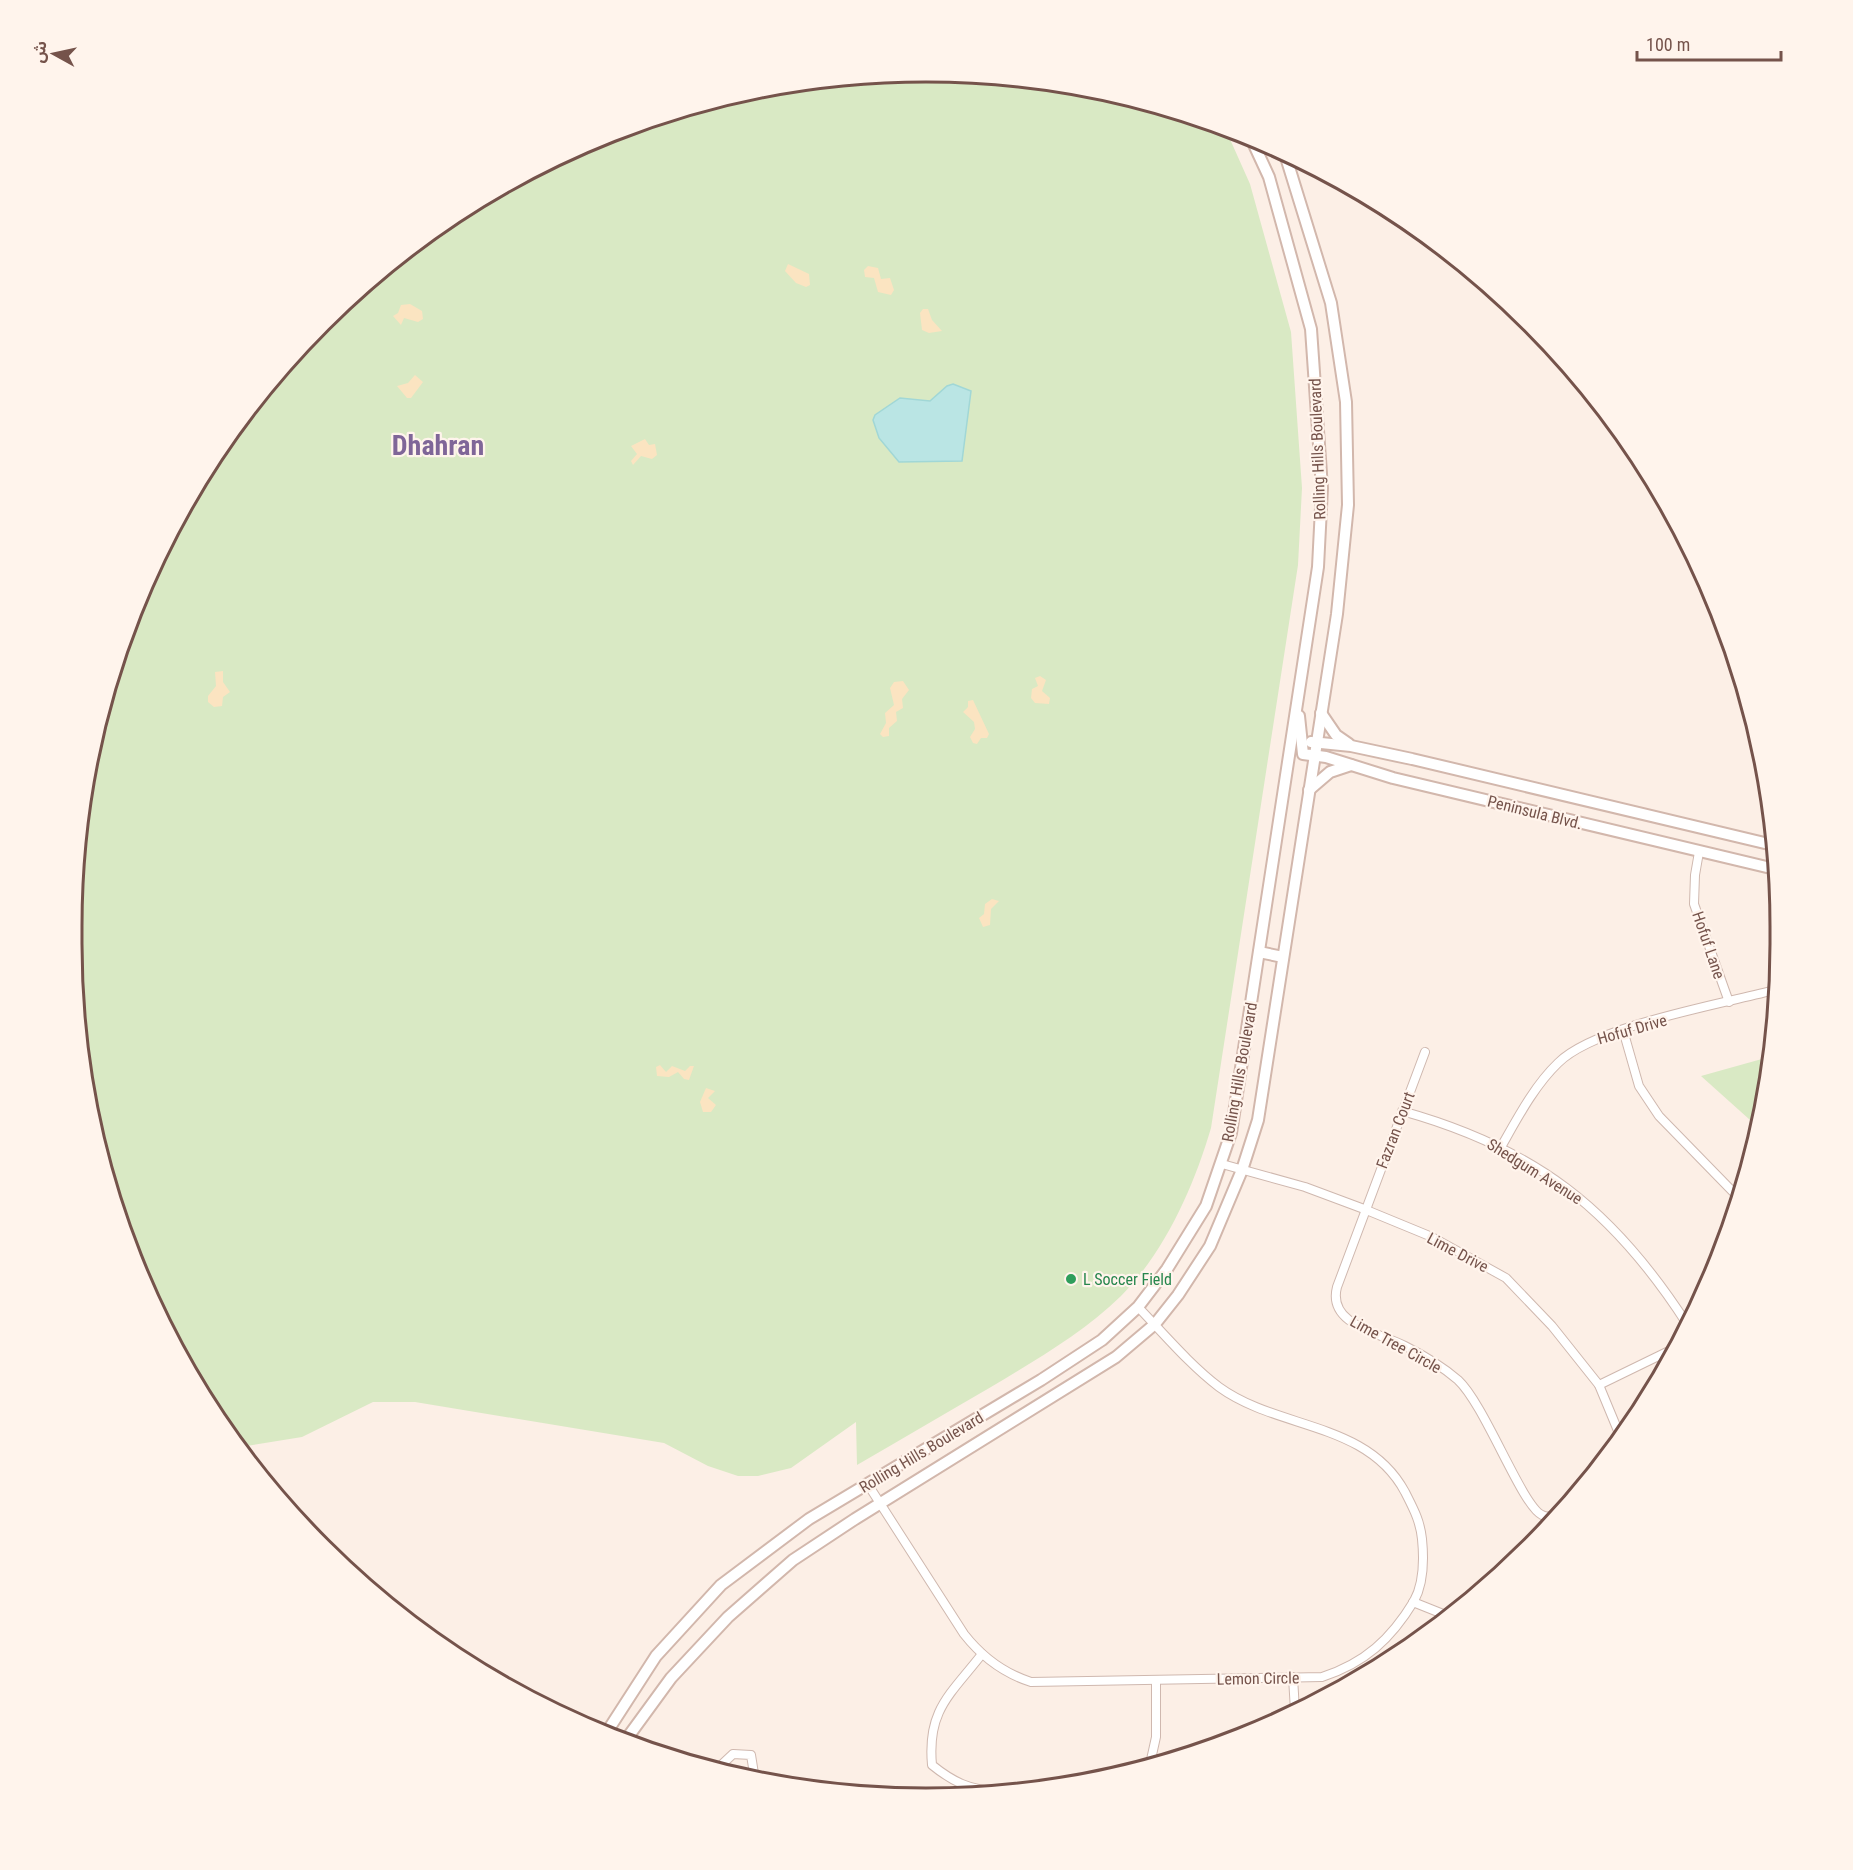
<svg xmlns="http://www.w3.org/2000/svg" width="1853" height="1870" viewBox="0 0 1853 1870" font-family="'Roboto Condensed','Noto Sans Arabic',sans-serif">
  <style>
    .green { fill: #d9e9c4 }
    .sand { fill: #fbe4c1 }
    .water { fill: #bae5e4; stroke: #a1d7d6; stroke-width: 1.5 }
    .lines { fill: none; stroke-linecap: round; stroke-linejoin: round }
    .minor-casing { stroke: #cfb8af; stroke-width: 10 }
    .secondary-casing { stroke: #d2b7ac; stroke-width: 14 }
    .minor { stroke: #fff; stroke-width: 8 }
    .secondary { stroke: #fff; stroke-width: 10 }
    .leisure-dot { fill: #2e9e5b; stroke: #fff4ec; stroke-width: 2 }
    .labels { text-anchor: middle; stroke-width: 4.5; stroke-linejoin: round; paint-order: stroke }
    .street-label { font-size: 16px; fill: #75534b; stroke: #fff4ec }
    .leisure-label { font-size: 16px; fill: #27864d; stroke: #fff4ec; text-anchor: start }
    .town-label { font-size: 28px; font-weight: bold; fill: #7f6698; stroke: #fff4ec }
    .rim { fill: none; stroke: #75534b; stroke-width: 3 }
  </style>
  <rect width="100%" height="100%" fill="#fcefe6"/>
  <g class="green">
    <path d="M926,72l167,16 132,40 25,56 41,148 11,156 -4,77 -87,563c-17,58 -46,124 -90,168 -38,37 -85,64 -130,91 -45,26 -89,52 -134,78l-1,-43 -65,46 -33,8h-20l-30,-10 -44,-23 -249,-41h-42l-71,35 -62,10 -24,-28 -79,-148 -49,-160 -16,-168 16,-183 49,-160 79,-148 106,-129 129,-107 148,-79 160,-49z"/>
    <polygon points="1769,1057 1765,1110 1759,1128 1701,1076"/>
  </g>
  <g class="sand">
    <polygon points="788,264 809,274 810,285 806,287 796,283 785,271"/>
    <polygon points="868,266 878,268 881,279 890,278 894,290 891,295 878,292 874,278 865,277 864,270"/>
    <polygon points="410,304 422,311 423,319 418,322 404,318 401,325 393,316 398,313 401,305"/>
    <polygon points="923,309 928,309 932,320 942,331 929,333 922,330 920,313"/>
    <polygon points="415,375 423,382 411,398 407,398 397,386 408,383"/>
    <polygon points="645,439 649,445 655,444 657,455 652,459 641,456 633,465 631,461 637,454 631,446"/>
    <polygon points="223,671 223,682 230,692 223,697 222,706 214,707 208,702 208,696 216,686 215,672"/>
    <polygon points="1040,676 1046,680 1042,691 1050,698 1049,704 1035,703 1031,698 1032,689 1038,686 1035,678"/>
    <polygon points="903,681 909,690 902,699 903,708 896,712 897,721 889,728 889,736 883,737 880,734 886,723 885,713 894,705 890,688 894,682"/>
    <polygon points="973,700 989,734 987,738 981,738 977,744 973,743 970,737 975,729 974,722 963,712 968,707 968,701"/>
    <polygon points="992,899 999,901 991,909 990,925 983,927 979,918 984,914 985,904"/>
    <polygon points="660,1065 666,1072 672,1066 685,1071 690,1066 694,1066 689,1080 684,1079 678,1072 669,1077 657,1076 656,1067"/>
    <polygon points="706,1088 715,1091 708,1098 716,1105 711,1112 703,1112 700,1102"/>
  </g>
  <polygon class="water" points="953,384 971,391 962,461 899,462 879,438 873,420 875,415 900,398 930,401 947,386"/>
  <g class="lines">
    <g class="minor-casing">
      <g id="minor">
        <polyline points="1699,852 1695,875 1694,904 1729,1002"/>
        <polyline points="1623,1030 1639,1086 1659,1116 1738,1197"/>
        <path d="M1425,1052l-88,235c-10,38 43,46 68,59 18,9 38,21 53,34 27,25 64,126 84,135 4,2 10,2 14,2"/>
        <path d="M1402,1111c133,37 211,98 285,213"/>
        <path d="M1501,1147c16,-28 33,-61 57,-84 37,-37 163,-59 217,-73"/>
        <polyline points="1222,1164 1305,1187 1364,1209 1432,1237 1506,1278 1552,1326 1599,1385 1621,1438"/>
        <polyline points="1599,1385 1675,1348"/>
        <path d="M867,1483l97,151c18,23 39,39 67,48l291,-5c43,-14 69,-38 92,-76 10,-18 10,-42 8,-62 -2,-19 -9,-31 -17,-47 -38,-71 -127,-62 -186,-105 -29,-22 -55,-53 -81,-80"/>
        <polyline points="1413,1602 1448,1616"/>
        <path d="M982,1654c-32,41 -55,56 -50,111 21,17 38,25 64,26"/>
        <polyline points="1293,1677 1295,1711"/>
        <polyline points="1150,1764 1156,1737 1156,1680"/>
        <polyline points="717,1769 733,1754 751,1755 755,1780"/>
      </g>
    </g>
    <g class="secondary-casing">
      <g id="secondary">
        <polyline points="1321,713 1336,735 1349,744"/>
        <polyline points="1299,716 1303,754 1326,757 1393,778 1775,869"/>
        <polyline points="1311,742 1351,746 1412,759 1773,845"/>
        <polyline points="1309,790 1330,772 1351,765"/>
        <polyline points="1259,952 1283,957"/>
        <polyline points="605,1735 656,1656 721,1585 809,1519 1041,1380 1102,1340 1138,1307 1167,1269 1206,1206 1231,1133 1318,567 1322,488 1311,329 1269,177 1250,136"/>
        <polyline points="625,1741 671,1678 728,1617 793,1560 855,1519 1116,1357 1155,1324 1178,1295 1210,1246 1242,1170 1258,1120 1337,614 1348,505 1346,402 1331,303 1285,154"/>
      </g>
    </g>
    <use href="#minor" class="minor"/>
    <use href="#secondary" class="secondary"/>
  </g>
  <circle class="leisure-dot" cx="1071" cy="1279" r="6"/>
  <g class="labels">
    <g class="street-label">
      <text transform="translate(1317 449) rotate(-92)" y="6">Rolling Hills Boulevard</text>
      <text transform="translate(1535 812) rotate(14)" y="6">Peninsula Blvd.</text>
      <text transform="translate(1709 945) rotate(71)" y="6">Hofuf Lane</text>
      <text transform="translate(1632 1029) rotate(-16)" y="6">Hofuf Drive</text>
      <text transform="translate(1239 1072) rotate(-80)" y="6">Rolling Hills Boulevard</text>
      <text transform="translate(1395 1130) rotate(-69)" y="6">Fazran Court</text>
      <text transform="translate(1535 1171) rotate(32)" y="6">Shedgum Avenue</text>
      <text transform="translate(1458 1252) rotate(28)" y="6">Lime Drive</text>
      <text transform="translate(1396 1344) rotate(29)" y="6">Lime Tree Circle</text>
      <text transform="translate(921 1452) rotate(-31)" y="6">Rolling Hills Boulevard</text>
      <text transform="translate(1258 1678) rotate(-1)" y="6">Lemon Circle</text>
    </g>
    <g class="leisure-label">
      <text x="1083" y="1285">L Soccer Field</text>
    </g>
    <g class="town-label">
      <text x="438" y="455">Dhahran</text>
    </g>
  </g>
  <path d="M0 0H1853V1870H0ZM926 82H926A844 844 0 0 1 1770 926V944A844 844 0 0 1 926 1788H926A844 844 0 0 1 82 944V926A844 844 0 0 1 926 82Z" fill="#fff4ec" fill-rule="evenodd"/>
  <path class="rim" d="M926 82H926A844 844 0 0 1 1770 926V944A844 844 0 0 1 926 1788H926A844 844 0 0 1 82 944V926A844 844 0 0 1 926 82Z"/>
  <g transform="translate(54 54) rotate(278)" stroke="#fff4ec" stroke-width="4.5" paint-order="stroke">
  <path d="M0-4.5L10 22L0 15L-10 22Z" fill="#75534b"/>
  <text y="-9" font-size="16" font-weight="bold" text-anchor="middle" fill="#75534b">ش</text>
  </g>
  <path d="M1637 51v9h144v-9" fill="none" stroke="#75534b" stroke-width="3"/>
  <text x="1646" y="51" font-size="18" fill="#75534b" stroke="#fff4ec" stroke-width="4.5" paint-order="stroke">100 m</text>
</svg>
